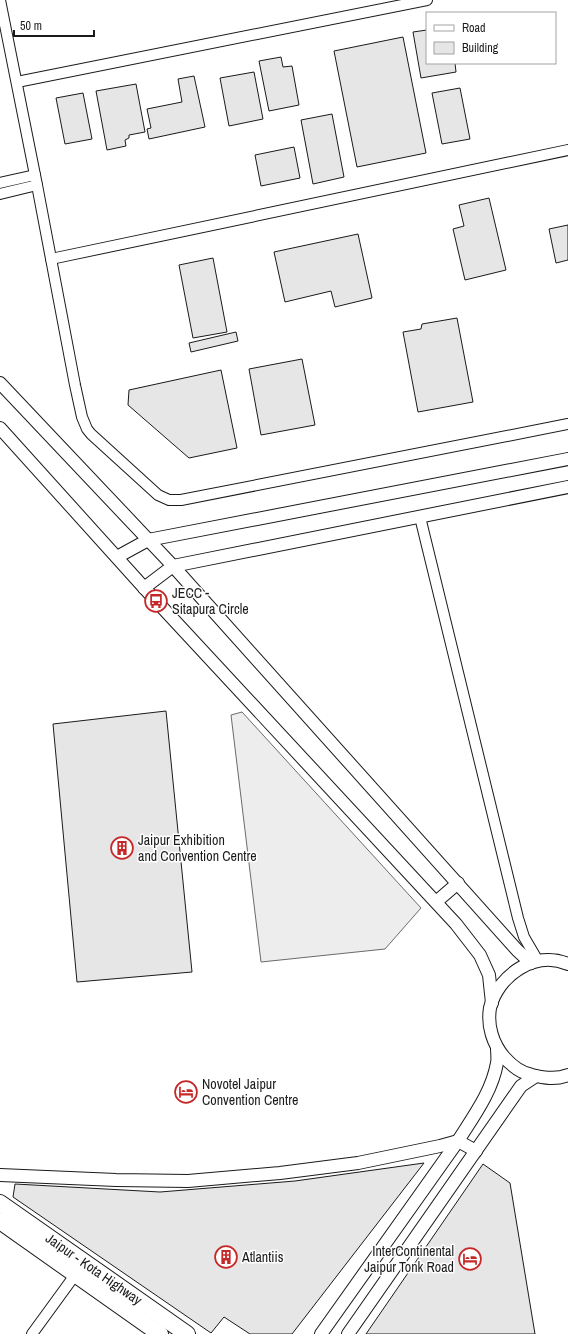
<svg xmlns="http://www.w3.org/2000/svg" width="568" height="1334" viewBox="0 0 568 1334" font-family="'Archivo Narrow',sans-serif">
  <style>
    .built { fill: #ededed; stroke: #6a6a6a }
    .building { fill: #e6e6e6; stroke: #1a1a1a }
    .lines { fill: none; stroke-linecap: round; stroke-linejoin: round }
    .minor-casing { stroke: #1a1a1a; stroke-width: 12 }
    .tertiary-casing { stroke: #1a1a1a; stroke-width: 14 }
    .trunk-casing { stroke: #1a1a1a; stroke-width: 18 }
    .minor { stroke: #fff; stroke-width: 10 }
    .tertiary { stroke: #fff; stroke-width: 12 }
    .trunk { stroke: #fff; stroke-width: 16 }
    .labels { text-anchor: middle; stroke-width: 3; stroke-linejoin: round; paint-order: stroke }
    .poi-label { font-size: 14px; fill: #1a1a1a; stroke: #fff; text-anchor: start }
    .street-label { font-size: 14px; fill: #1a1a1a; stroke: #fff }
  </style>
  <rect width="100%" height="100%" fill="#fff"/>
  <polygon class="built" points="242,712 421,908 385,949 261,962 231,715"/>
  <g class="building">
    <polygon points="427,30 427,63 455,63 456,72 421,78 413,32"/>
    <polygon points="403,37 426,153 357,167 334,51"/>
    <polygon points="281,57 283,67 292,66 299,105 269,111 259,61"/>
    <polygon points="254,72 263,119 229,126 220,78"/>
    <polygon points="194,76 205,127 149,139 147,129 151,128 147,109 182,102 178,79"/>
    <polygon points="136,84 145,132 129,135 129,138 125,140 126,146 107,150 96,91"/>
    <polygon points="460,88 470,139 442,144 432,93"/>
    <polygon points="83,93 92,139 65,144 56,98"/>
    <polygon points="332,114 344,177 313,184 301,120"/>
    <polygon points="294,147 300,178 261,186 255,155"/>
    <polygon points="489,198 506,270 465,280 453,229 464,226 459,205"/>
    <polygon points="568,225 568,260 556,263 549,229"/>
    <polygon points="358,234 372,298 335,307 331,291 285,302 274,252"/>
    <polygon points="213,258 227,332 193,338 179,265"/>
    <polygon points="457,318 473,402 418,412 403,332 421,329 422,324"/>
    <polygon points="236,332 238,341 191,352 189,343"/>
    <polygon points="302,359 315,425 261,435 249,369"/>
    <polygon points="221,370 237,448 189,458 128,405 129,390"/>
    <polygon points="166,711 192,972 77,982 53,724"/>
    <polygon points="424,1163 292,1334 250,1334 224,1317 211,1333 13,1197 15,1184 160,1192 295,1181"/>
    <polygon points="483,1164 510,1183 535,1334 366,1334"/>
  </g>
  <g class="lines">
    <g class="minor-casing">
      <g id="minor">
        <polyline points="17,82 427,0"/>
        <polyline points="0,183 35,175"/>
        <polyline points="37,185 75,385 82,417 87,429 91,434 158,495 169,500 181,500 568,424"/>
        <polyline points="0,194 37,185 0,0"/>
        <polyline points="51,259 568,150"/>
        <polyline points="420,517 518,918 524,937 538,961"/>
        <polyline points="32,1334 75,1275"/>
      </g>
    </g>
    <g class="tertiary-casing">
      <g id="tertiary">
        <polyline points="0,383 173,566 517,950 531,963"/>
        <polyline points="0,428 147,591 456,924 480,955 489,975 492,1003"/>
        <polyline points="117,557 148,540 568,459"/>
        <polyline points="144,588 173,566 568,487"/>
        <polyline points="436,902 458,883"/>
        <path d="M568,964c-33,-14 -70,11 -78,44 -3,18 3,36 14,49 7,8 17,16 28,18 12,3 24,5 36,0"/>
        <polyline points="0,1175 116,1180 188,1181 280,1173 358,1163 440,1146 458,1141 476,1151"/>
        <path d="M321,1334l137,-193c15,-24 34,-49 39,-78 1,-4 0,-10 0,-15"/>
        <polyline points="348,1334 521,1086 536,1076"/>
      </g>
    </g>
    <g class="trunk-casing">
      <g id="trunk">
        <polyline points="0,1203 187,1334"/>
        <polyline points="0,1221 160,1334"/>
      </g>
    </g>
    <use href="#minor" class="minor"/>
    <use href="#tertiary" class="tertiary"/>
    <use href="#trunk" class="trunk"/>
  </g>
  <defs>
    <g id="bus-ring" transform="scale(1.15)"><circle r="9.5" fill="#fff" stroke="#c62828" stroke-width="1.5"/><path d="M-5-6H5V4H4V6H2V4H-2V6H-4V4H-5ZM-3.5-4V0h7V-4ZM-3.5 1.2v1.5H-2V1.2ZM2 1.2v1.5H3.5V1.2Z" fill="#c62828"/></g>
    <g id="building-ring" transform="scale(1.15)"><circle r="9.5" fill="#fff" stroke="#c62828" stroke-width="1.5"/><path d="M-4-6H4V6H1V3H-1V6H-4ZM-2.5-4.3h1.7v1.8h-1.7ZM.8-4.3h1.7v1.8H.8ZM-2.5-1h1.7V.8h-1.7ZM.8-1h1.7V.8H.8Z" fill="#c62828"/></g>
    <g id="hotel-ring" transform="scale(1.15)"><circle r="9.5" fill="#fff" stroke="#c62828" stroke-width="1.5"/><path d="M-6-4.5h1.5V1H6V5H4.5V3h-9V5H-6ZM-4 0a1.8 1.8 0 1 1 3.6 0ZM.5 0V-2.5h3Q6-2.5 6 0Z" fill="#c62828"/></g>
  </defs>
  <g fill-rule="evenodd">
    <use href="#bus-ring" x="156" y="601"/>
    <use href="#building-ring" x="122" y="848"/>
    <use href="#hotel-ring" x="186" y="1092"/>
    <use href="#building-ring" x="226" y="1257"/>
    <use href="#hotel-ring" x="470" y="1259"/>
  </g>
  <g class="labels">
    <g class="poi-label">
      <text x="172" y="598">JECC -<tspan x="172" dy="16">Sitapura Circle</tspan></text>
      <text x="138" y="845">Jaipur Exhibition<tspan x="138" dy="16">and Convention Centre</tspan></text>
      <text x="202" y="1089">Novotel Jaipur<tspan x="202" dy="16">Convention Centre</tspan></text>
      <text x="454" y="1256" text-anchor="end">InterContinental<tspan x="454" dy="16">Jaipur Tonk Road</tspan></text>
      <text x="242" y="1262">Atlantiis</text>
    </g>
    <g class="street-label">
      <text transform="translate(94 1269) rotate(35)" y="5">Jaipur - Kota Highway</text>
    </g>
  </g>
  <rect x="426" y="12" width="130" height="52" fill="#ffffff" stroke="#a3a3a3"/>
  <rect x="434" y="25" width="20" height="6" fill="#ffffff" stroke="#a3a3a3"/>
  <text x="462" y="32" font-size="12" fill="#1a1a1a">Road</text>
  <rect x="434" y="42" width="20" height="12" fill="#e6e6e6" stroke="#a3a3a3"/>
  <text x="462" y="52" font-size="12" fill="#1a1a1a">Building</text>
  <path d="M14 30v6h80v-6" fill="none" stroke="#1a1a1a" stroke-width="2"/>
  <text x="20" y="30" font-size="12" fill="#1a1a1a" stroke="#ffffff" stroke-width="3" paint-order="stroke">50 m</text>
</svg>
